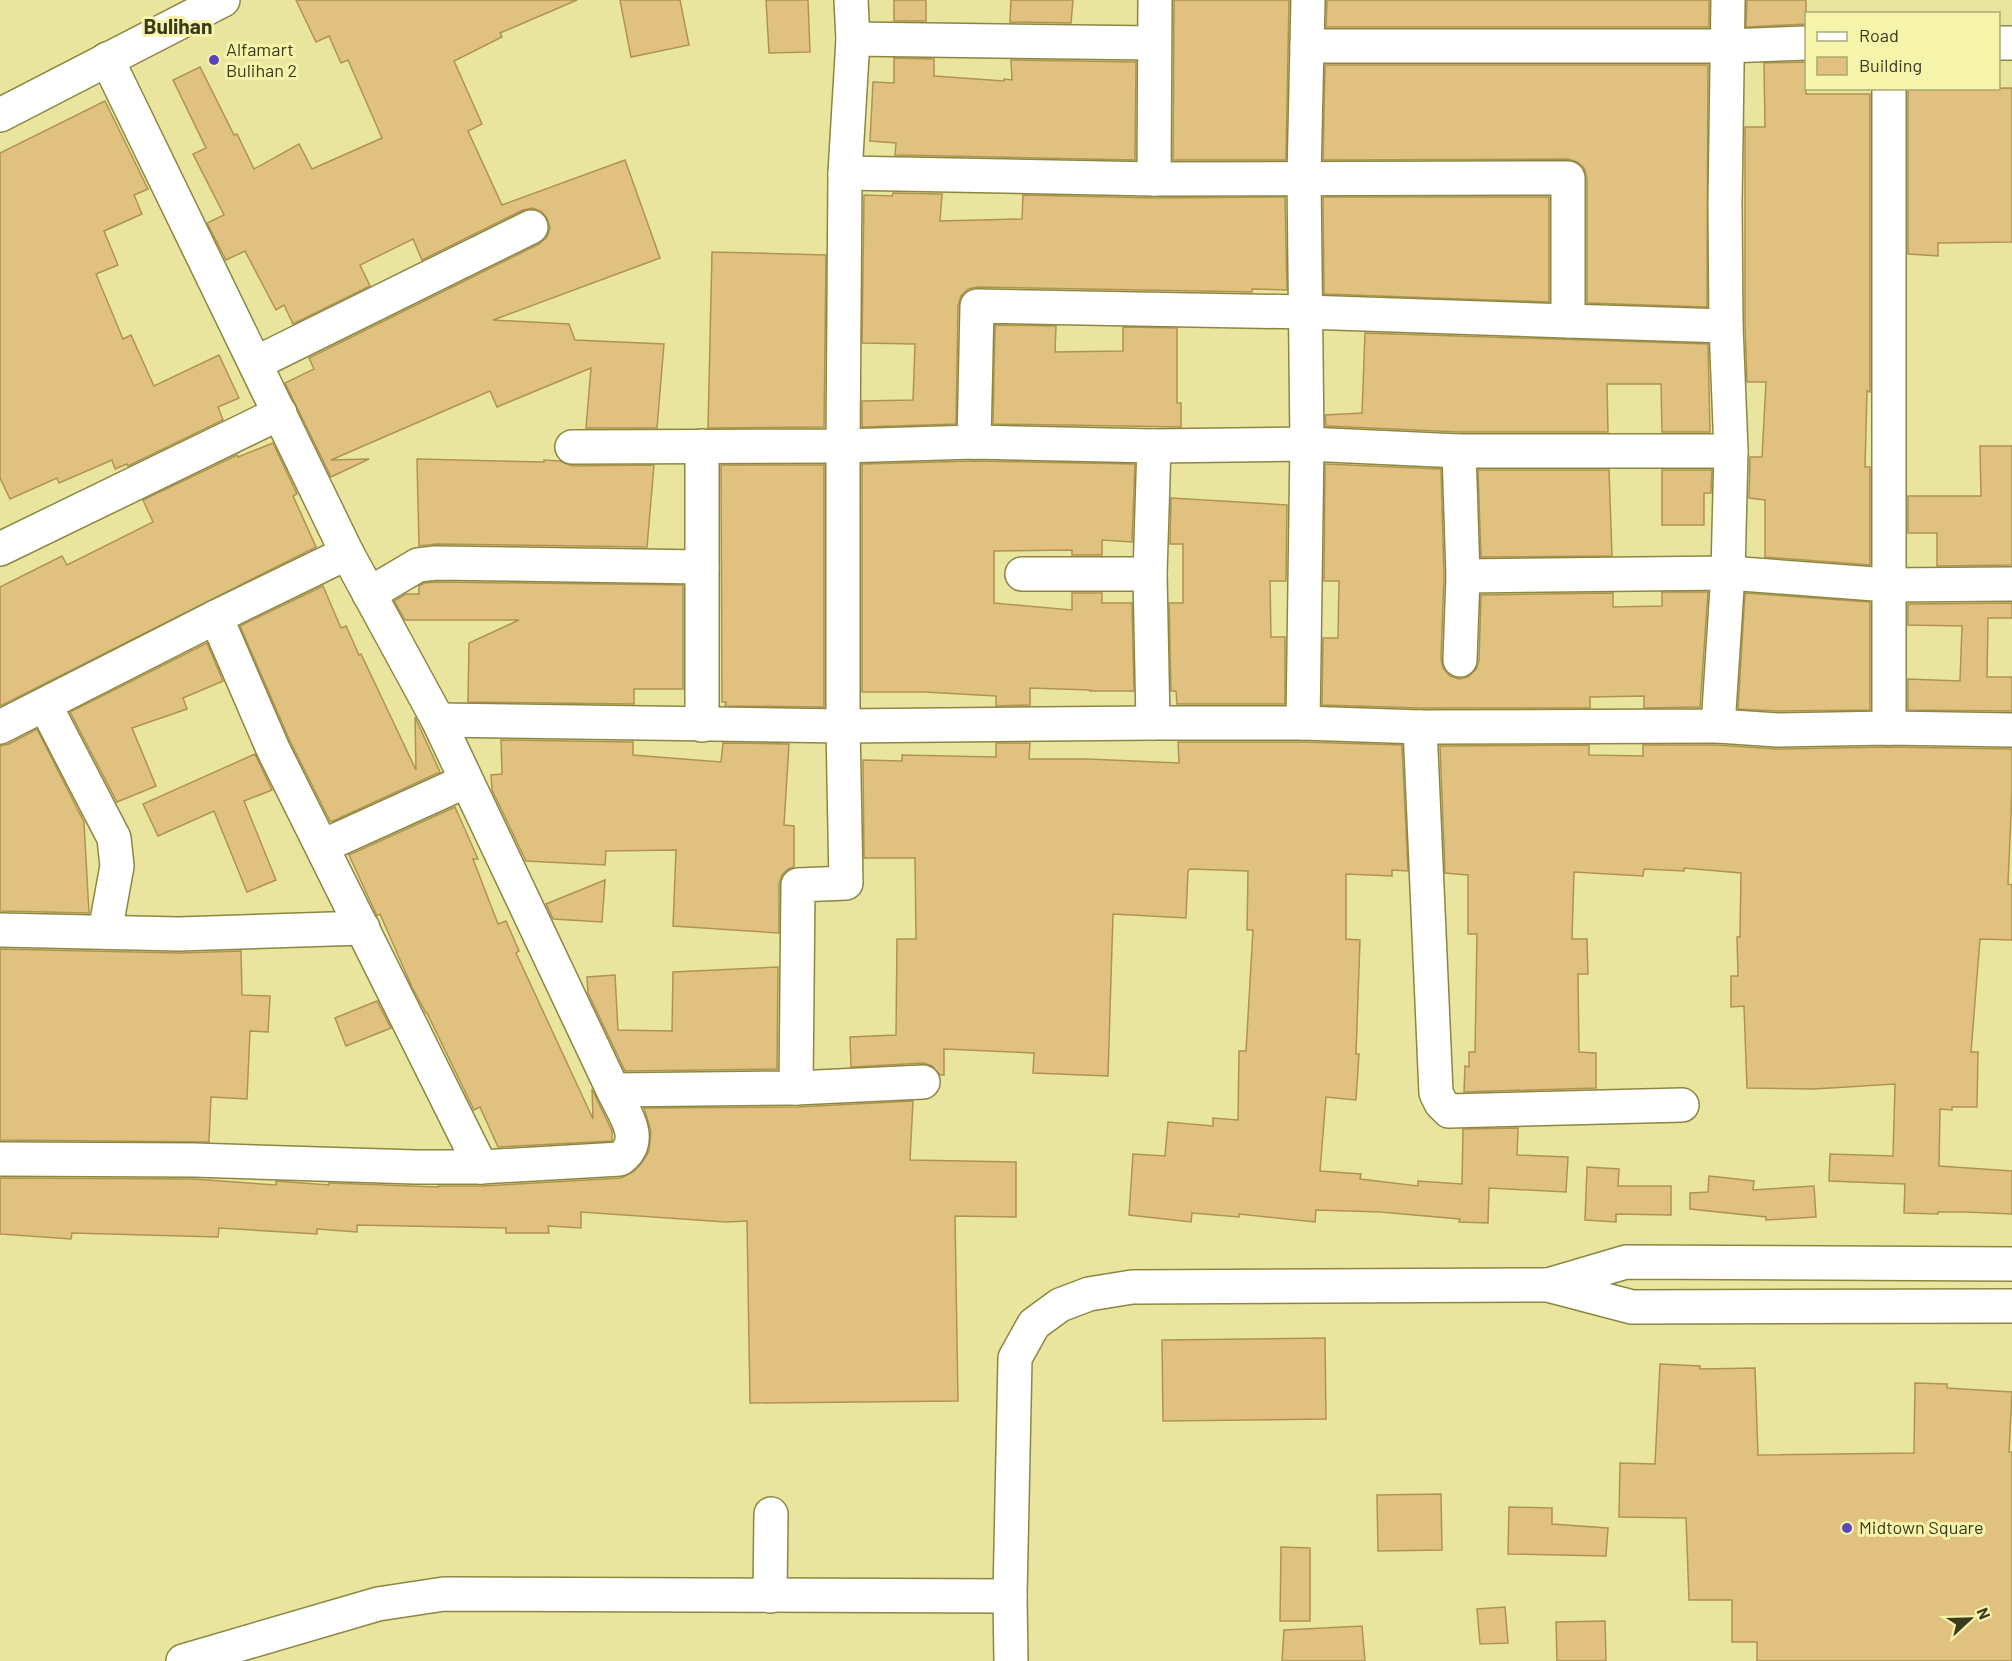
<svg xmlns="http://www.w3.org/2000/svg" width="2012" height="1661" viewBox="0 0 2012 1661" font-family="Barlow,sans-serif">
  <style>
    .building { fill: #e0c17f; stroke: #b09352; stroke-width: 1.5 }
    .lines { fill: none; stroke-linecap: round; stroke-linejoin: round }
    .minor-casing { stroke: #8b8742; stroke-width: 36 }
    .minor { stroke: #fff; stroke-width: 33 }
    .poi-dot { fill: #5a44bc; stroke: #f6f3ab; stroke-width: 2 }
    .labels { text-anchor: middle; stroke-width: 6; stroke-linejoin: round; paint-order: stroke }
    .poi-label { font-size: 18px; fill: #3b3a1d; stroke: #f6f3ab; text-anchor: start }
    .quarter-label { font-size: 21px; font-weight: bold; fill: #3b3a1d; stroke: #f6f3ab }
  </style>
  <rect width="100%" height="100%" fill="#e9e59e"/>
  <g class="building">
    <polygon points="296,0 577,0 500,33 502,37 454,61 482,124 468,131 502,205 625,160 660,258 493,320 569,324 575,340 664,344 657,428 586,428 591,368 497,407 490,391 331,460 369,459 331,477 285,383 314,369 309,358 539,244 547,237 550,228 547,218 542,212 533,208 523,210 422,260 413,239 360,265 370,286 293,324 284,305 276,310 245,251 226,260 207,223 224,215 193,154 206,148 173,80 200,67 234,135 237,134 254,169 299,144 312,169 382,138 348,60 341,63 329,36 316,42"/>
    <polygon points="620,0 680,0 689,45 631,57"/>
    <polygon points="766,0 808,0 810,52 769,53"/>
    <rect x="894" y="0" width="32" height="21"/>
    <polygon points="1011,0 1073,0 1071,23 1010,22"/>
    <polygon points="1174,0 1289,0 1286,160 1173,160"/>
    <polygon points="1327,0 1709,0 1709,27 1326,27"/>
    <polygon points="1747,0 1806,0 1806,24 1746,27"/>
    <polygon points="894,58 934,59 934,76 1004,81 1004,79 1012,80 1011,60 1136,62 1135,160 895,155 896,143 870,141 873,82 894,83"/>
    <polygon points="1806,62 1806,94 1870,94 1870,392 1867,391 1865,467 1870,467 1870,565 1765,557 1765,500 1749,498 1750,457 1762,457 1766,382 1747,382 1745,326 1745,127 1765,127 1764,63"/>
    <polygon points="1325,65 1708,65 1707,307 1587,303 1587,178 1584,168 1577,162 1568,159 1323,160"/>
    <polygon points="2012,88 2012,242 1938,243 1938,256 1908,254 1908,89"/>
    <polygon points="105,101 148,189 134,195 142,214 104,231 118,265 96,274 123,339 131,335 154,386 219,355 239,398 218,407 223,420 128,466 127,464 115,469 112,460 59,483 57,478 10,499 0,478 0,153"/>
    <polygon points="893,193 942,194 940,221 1022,219 1023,195 1154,198 1285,197 1287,290 1252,289 1252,292 977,287 968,289 961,296 958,306 956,424 862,427 862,401 913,400 915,344 862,343 864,195 892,196"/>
    <polygon points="1323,197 1549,197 1549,302 1324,294"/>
    <polygon points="712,252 826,255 824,427 708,428"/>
    <polygon points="995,325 1056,326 1055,352 1123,351 1123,327 1177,328 1177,403 1181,403 1181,427 993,424"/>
    <polygon points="1365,333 1708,344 1710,432 1662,432 1661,384 1607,384 1608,432 1459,432 1326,426 1325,415 1362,413"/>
    <polygon points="273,443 297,494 293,496 316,547 0,706 0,587 62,556 67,565 153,522 143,500 237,455 238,457"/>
    <polygon points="1980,446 2012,446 2012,565 1937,566 1937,533 1908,533 1908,496 1981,496"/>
    <polygon points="417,459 544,462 544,460 560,461 572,466 654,465 647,547 436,544 419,546"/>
    <polygon points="974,461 1135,464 1132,542 1102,540 1102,555 1072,555 1072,550 994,551 994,603 1072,610 1072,593 1102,593 1102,603 1132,603 1134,691 1090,691 1090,690 1030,688 1030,705 996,706 996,696 924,692 862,692 862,464"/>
    <polygon points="1325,464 1441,469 1444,576 1441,659 1443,668 1450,676 1459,679 1468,677 1476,669 1479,661 1481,595 1613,593 1613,607 1662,606 1662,592 1708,592 1700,707 1644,708 1644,696 1590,697 1590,708 1420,708 1322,705 1323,638 1338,638 1339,581 1324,581"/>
    <polygon points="721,465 824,465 824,707 725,706 726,702 722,702"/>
    <polygon points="1478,470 1609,470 1612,556 1481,557"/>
    <polygon points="1662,470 1712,470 1711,493 1704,493 1704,525 1662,525"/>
    <polygon points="1171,498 1287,505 1286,579 1286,581 1270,581 1271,637 1285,637 1285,704 1177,704 1176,691 1171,691 1169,603 1183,603 1183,544 1170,544"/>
    <polygon points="437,582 683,585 683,689 634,689 634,704 468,702 469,643 519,620 405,620 394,601 406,594 419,594 419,586 424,583"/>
    <polygon points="323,586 341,628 346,626 359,655 361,654 416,770 415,717 440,772 333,821 330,821 290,741 240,626"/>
    <polygon points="1745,593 1870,602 1870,710 1777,711 1738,709"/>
    <polygon points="2012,603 2012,618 1988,618 1987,677 2012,677 2012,711 1908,710 1908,679 1960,681 1962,626 1908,625 1908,604"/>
    <polygon points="207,643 223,681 183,698 187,709 132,728 156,786 117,802 70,712"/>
    <polygon points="37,729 84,822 89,913 0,911 0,746 9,744"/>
    <polygon points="501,740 633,742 633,755 721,762 723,743 789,744 784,825 794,826 794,867 788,869 782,875 779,884 779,933 673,926 676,850 606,851 605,865 526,861 492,790 491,775 502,774"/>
    <polygon points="1178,742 1303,742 1402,745 1408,871 1392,870 1392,876 1346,874 1346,939 1360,940 1356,1054 1359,1054 1356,1100 1326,1097 1320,1171 1361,1174 1360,1179 1418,1186 1418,1181 1462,1184 1463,1129 1518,1128 1517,1155 1568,1157 1566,1192 1489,1188 1488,1223 1459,1222 1460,1219 1380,1212 1316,1210 1315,1222 1239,1214 1239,1217 1192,1213 1191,1222 1129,1215 1133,1154 1165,1156 1168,1122 1213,1126 1213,1118 1238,1120 1239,1051 1246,1051 1253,930 1247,930 1248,871 1190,869 1188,871 1186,918 1113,914 1108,1076 1033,1073 1034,1053 944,1049 944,1075 940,1075 932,1066 923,1063 851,1067 850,1037 896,1035 897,939 916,939 915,858 864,858 863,760 902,761 902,755 996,757 996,743 1030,743 1029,759 1088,759 1179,763"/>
    <polygon points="1589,745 1589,755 1643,756 1643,745 1717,745 1777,749 1889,747 2012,749 2012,792 2008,884 2012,885 2012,940 1980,939 1971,1052 1978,1052 1977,1107 1952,1107 1952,1110 1940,1109 1939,1166 2012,1171 2012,1214 1966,1212 1938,1212 1938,1214 1904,1213 1905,1184 1829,1181 1830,1154 1893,1156 1895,1084 1814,1089 1747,1088 1744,1006 1731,1007 1731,976 1738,976 1737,937 1740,937 1741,873 1684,868 1684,871 1644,869 1643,876 1574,872 1572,939 1587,939 1588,974 1578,974 1579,1052 1596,1053 1596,1088 1464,1092 1465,1066 1469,1067 1469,1052 1475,1052 1477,934 1468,934 1468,875 1445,873 1440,746"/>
    <polygon points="255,754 272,790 244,801 276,880 247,892 214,811 158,836 143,804"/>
    <polygon points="455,807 478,859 473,859 498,924 506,921 519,951 516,953 593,1119 592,1089 612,1131 612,1141 498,1147 480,1107 474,1110 427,1013 426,1013 412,987 380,914 377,916 349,855"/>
    <polygon points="605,880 602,922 553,919 546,904"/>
    <polygon points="0,949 179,953 241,951 242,995 270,996 268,1032 250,1031 247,1099 211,1097 209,1142 0,1140"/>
    <polygon points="778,967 777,1069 625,1071 588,993 587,977 615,975 618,1030 672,1031 673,972"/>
    <polygon points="377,1001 391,1028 346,1046 335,1018"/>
    <polygon points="913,1101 910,1160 1016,1162 1016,1217 955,1216 958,1401 750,1403 747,1221 726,1222 581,1212 581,1228 548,1226 549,1233 506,1233 506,1228 357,1225 357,1232 317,1229 317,1234 219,1228 218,1237 72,1233 71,1239 0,1234 0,1178 194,1179 276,1185 276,1181 329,1185 329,1183 438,1187 438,1186 482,1186 621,1178 633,1172 641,1164 649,1151 651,1131 644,1108 797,1107"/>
    <polygon points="1587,1167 1619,1169 1618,1186 1671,1186 1671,1215 1616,1214 1616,1222 1585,1220"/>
    <polygon points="1709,1176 1754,1181 1753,1190 1814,1186 1816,1217 1766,1220 1766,1217 1690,1209 1690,1193 1708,1192"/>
    <polygon points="1325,1338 1326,1419 1163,1421 1162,1340"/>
    <polygon points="1660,1364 1700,1366 1700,1369 1755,1368 1758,1455 1914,1453 1915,1383 1947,1384 1947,1388 2012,1392 2009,1452 2012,1452 2012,1661 1757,1661 1757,1642 1732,1642 1732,1600 1689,1600 1686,1518 1619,1517 1620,1463 1655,1464"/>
    <polygon points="1441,1494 1442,1550 1378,1551 1377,1495"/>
    <polygon points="1509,1507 1552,1508 1552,1524 1608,1528 1606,1556 1508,1554"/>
    <polygon points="1281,1547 1310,1548 1310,1621 1280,1621"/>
    <polygon points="1505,1607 1508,1643 1480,1644 1477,1609"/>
    <polygon points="1605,1621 1606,1661 1557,1661 1556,1622"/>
    <polygon points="1362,1626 1365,1661 1282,1661 1284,1630"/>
  </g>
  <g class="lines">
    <g class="minor-casing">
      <g id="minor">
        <polyline points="853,39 1154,43"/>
        <polyline points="1998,43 2012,43"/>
        <polyline points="1307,46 1728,46 1806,43"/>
        <polyline points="107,59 347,553 438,720 613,1090"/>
        <polyline points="1889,88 1889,728"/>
        <polyline points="0,115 223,0"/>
        <polyline points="845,173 1154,179 1568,178 1568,321 1306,312 977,306 974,442"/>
        <polyline points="1154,179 1155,0"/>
        <polyline points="1568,321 1726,326"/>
        <polyline points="256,363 531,227"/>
        <polyline points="702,446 702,567"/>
        <polyline points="1154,446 1307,444 1459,451 1731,451"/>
        <polyline points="572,447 843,446 974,442 1154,446 1150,574 1153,723"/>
        <polyline points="1459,451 1463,576 1460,660"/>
        <polyline points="0,549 280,413"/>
        <polyline points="1022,574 1150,574"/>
        <polyline points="1463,576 1728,573 1888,585 2012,584"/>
        <polyline points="369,594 418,565 436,563 702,567 702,725"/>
        <polyline points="216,617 273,749 481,1167"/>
        <polyline points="45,705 114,838 117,866 105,932"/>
        <polyline points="438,720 843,726 1153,723 1303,723 1420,727 1718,726 1728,573 1731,451 1726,326 1725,203 1728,0"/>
        <polyline points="1303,723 1307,444 1304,177 1308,0"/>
        <polyline points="1718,726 1777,730 1889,728 2012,730"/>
        <polyline points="0,727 216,617 347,553"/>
        <polyline points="1420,727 1436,1093 1441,1103 1449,1111 1682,1105"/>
        <polyline points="323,846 466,781"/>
        <polyline points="0,930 179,934 363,928"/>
        <polyline points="796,1088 798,885 846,883 843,726 843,446 845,173 853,39 851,0"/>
        <path d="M0,1159l194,1 221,7h66l139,-8c26,-20 4,-45 -7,-69l183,-2 127,-6"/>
        <polyline points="1548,1285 1626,1262 2012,1264"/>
        <polyline points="770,1596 771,1514"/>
        <polyline points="183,1661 378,1604 444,1594 1010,1596"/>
        <polyline points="1011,1661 1010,1596 1015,1358 1034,1324 1060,1305 1089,1294 1132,1287 1548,1285 1632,1307 2012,1306"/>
      </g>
    </g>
    <use href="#minor" class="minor"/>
  </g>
  <g class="poi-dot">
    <circle cx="214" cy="60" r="6"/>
    <circle cx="1847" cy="1528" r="6"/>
  </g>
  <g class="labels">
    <g class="poi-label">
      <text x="226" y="56">Alfamart<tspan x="226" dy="21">Bulihan 2</tspan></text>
      <text x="1859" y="1534">Midtown Square</text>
    </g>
    <g class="quarter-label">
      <text x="178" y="34">Bulihan</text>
    </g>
  </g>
  <rect x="1805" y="12" width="195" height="78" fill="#f6f3ab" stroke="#aba972" stroke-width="1.5"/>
  <rect x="1817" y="32" width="30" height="9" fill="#ffffff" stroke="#aba972" stroke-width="1.5"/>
  <text x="1859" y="42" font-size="18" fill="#3b3a1d">Road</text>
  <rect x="1817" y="57" width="30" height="18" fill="#e0c17f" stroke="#aba972" stroke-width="1.5"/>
  <text x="1859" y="72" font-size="18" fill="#3b3a1d">Building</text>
  <g transform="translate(1970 1619) rotate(68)" stroke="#f6f3ab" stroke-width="4.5" paint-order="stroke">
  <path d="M0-4.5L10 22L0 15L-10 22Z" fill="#3b3a1d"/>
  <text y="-9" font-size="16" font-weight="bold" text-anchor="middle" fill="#3b3a1d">N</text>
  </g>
</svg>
